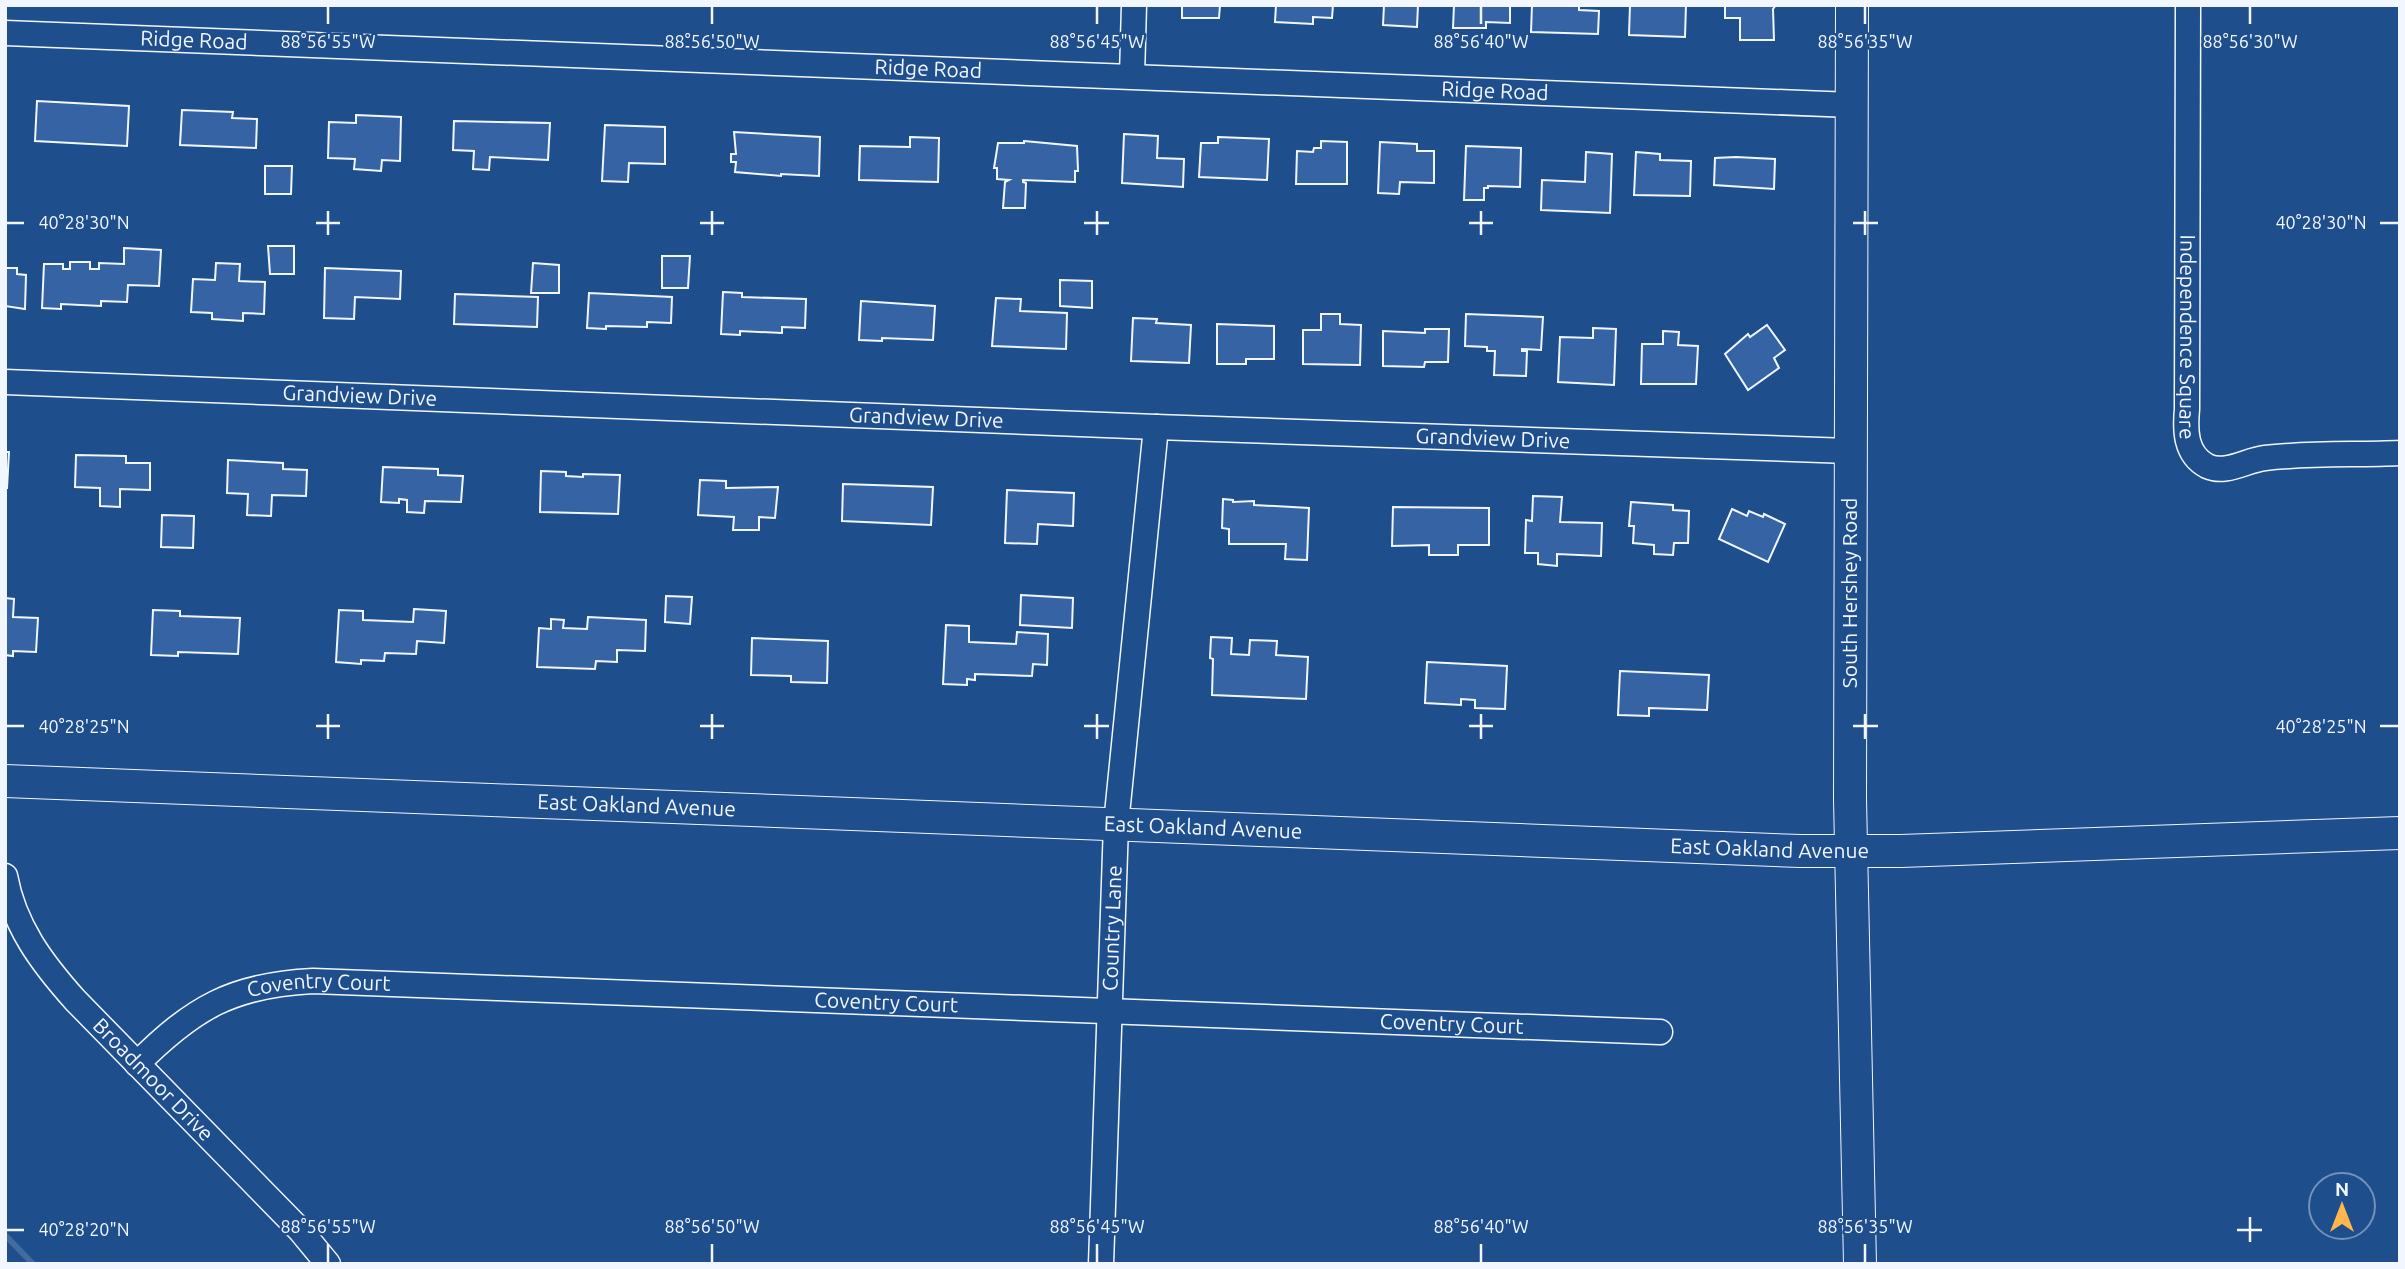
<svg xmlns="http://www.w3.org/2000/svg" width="2405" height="1269" viewBox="0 0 2405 1269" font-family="Ubuntu,sans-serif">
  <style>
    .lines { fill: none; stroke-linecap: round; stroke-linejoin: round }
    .stream { stroke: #446ba0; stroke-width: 6 }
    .building { fill: #3563a3; stroke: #f2f6ff; stroke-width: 2 }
    .minor-casing { stroke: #f2f6ff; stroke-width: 27 }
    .major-casing { stroke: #f2f6ff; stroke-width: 34 }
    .minor { stroke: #1f4e8c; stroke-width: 24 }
    .major { stroke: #1f4e8c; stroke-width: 32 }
    .ticks { fill: none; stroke: #f2f6ff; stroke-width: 2.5 }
    .labels { text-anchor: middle; stroke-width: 5; stroke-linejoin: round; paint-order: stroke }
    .street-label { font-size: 21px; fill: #f2f6ff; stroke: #1f4e8c }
    .ticks-label { font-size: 18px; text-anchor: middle; fill: #f2f6ff; stroke: #1f4e8c; stroke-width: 5; stroke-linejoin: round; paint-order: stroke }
  </style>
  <rect width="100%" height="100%" fill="#1f4e8c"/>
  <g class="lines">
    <polyline class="stream" points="5,1235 33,1264"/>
  </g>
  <g class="building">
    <polygon points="1182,5 1220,5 1219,18 1182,18"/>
    <polygon points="1276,5 1333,5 1332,18 1313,17 1313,24 1275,22"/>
    <polygon points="1384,5 1418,5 1417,27 1383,25"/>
    <polygon points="1454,5 1510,5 1510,23 1486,22 1486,28 1453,28"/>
    <polygon points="1532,5 1579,5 1579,10 1599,11 1598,34 1531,32"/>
    <polygon points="1630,5 1686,5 1685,37 1629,35"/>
    <polygon points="1725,5 1776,5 1773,9 1774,40 1740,40 1740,18 1725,18"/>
    <polygon points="37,101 129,106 127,146 35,141"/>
    <polygon points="182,110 233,112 232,118 257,119 256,148 180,145"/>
    <polygon points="356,115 401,117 400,161 382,160 381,171 354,169 355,159 328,158 329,122 356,123"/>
    <polygon points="454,121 550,123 548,160 490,157 489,170 473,169 474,151 453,150"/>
    <polygon points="605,125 665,127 665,164 629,163 628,182 602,181"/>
    <polygon points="734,132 820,137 819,176 781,174 781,176 735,172 736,162 731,162 731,154 736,154"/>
    <polygon points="1124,134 1158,136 1157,158 1184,159 1183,187 1122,183"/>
    <polygon points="910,137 939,138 938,182 859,180 860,146 910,147"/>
    <polygon points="1218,137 1269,139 1267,180 1199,177 1201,143 1218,143"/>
    <polygon points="1024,141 1077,146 1078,171 1075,171 1075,182 1023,180 1023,182 1026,183 1025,208 1003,208 1005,182 1009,180 997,179 997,168 994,168 998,143 1024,143"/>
    <polygon points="1321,141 1347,142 1347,184 1296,184 1297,151 1313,152 1314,148 1321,148"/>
    <polygon points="1380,142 1417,144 1417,151 1434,151 1434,183 1400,182 1399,194 1378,193"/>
    <polygon points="1466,146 1521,148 1520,187 1488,186 1488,188 1484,188 1484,200 1464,200"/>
    <polygon points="1586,152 1612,154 1610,213 1541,210 1542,180 1585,182"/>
    <polygon points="1636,152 1660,154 1660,160 1691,161 1690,196 1634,195"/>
    <polygon points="1736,157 1775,159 1774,189 1714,185 1715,158"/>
    <polygon points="265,166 292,166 291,194 265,194"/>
    <polygon points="268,246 294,246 294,274 270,274"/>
    <polygon points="124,248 161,250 159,286 128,285 127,302 101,301 101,306 61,304 61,309 42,308 44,264 63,264 63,269 70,269 70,262 90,262 90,269 99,269 99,263 124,264"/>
    <polygon points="662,256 690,256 688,288 662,288"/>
    <polygon points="216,263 240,264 239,281 265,282 264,314 243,313 243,321 212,319 212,313 191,312 193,279 215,280"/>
    <polygon points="533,263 559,265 559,293 531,293"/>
    <polygon points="5,268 17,268 17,274 26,275 25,309 5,306"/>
    <polygon points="325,268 401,271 400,299 355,297 354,319 324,318"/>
    <polygon points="1060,280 1092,281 1092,308 1060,306"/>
    <polygon points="723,292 742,293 742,297 806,299 805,328 782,327 782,333 740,331 740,335 721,334"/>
    <polygon points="589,293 672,297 671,323 647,322 647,327 606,326 606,329 587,328"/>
    <polygon points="455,294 538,297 537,327 454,324"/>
    <polygon points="996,298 1021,299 1020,311 1067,313 1066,349 992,346"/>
    <polygon points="861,301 935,306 933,340 882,338 882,341 859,340"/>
    <polygon points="1321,314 1340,314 1340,324 1361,325 1360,365 1303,364 1303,330 1321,330"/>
    <polygon points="1466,314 1543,317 1541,350 1522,349 1522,351 1527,351 1526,376 1494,375 1495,351 1487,351 1487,347 1465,346"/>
    <polygon points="1133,318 1157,319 1156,323 1191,325 1189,363 1131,361"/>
    <polygon points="1217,324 1274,326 1274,359 1246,359 1246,364 1217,364"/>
    <polygon points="1767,325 1785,350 1774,358 1779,368 1748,390 1725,354 1748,334 1750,337"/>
    <polygon points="1593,328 1616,329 1614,385 1558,382 1560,337 1593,338"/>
    <polygon points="1425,329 1449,329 1448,362 1425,362 1424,367 1383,366 1383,331 1425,333"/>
    <polygon points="1663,331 1679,332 1678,345 1698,346 1696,384 1641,384 1642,344 1663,344"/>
    <polygon points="5,452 9,452 7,488 5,488"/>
    <polygon points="76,455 126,456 126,463 150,463 150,490 120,489 120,507 100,506 100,488 75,487"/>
    <polygon points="228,460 283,463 283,469 307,470 306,496 272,495 271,516 247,515 248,494 227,493"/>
    <polygon points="383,467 438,469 438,475 463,476 461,502 425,501 424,513 407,512 407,500 399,499 399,503 381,502"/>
    <polygon points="541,471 566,472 566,476 583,477 583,474 620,475 618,514 540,512"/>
    <polygon points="700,480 726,481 726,488 778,487 775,518 759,517 759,530 733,530 734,517 698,515"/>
    <polygon points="843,484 933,487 931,525 842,521"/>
    <polygon points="1007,490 1074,493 1073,526 1038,524 1037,544 1005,543"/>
    <polygon points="1533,496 1562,497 1560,522 1602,523 1601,556 1557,554 1557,566 1538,564 1538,553 1525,553 1526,520 1532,521"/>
    <polygon points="1223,499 1233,500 1233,502 1254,501 1254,505 1309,508 1307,560 1285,559 1286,544 1229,544 1229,529 1222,528"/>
    <polygon points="1631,502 1673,505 1673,510 1689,511 1688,543 1674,543 1673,555 1654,554 1654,545 1633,543 1634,526 1629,526"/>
    <polygon points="1393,507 1489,508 1489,545 1458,545 1458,555 1429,555 1429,545 1392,546"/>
    <polygon points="1732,509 1747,516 1749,511 1763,517 1764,514 1785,524 1768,562 1719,539"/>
    <polygon points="162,515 194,516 193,548 161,547"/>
    <polygon points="1021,595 1073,598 1072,628 1020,625"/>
    <polygon points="666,596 692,597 690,624 665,622"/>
    <polygon points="5,598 14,599 13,617 38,618 36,652 13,651 13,656 5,655"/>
    <polygon points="414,609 446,611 444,643 417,641 416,654 385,653 384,661 361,660 361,664 336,662 339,610 363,611 363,620 413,622"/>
    <polygon points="153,610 180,611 180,616 240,618 238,654 178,652 178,656 151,655"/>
    <polygon points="588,617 646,620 645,651 617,650 617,662 596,661 595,669 537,667 539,628 551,629 551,619 564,620 563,628 587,629"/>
    <polygon points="946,625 969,626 969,642 1016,644 1017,632 1048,634 1047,665 1033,664 1032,676 975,674 975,680 967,679 967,685 943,684"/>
    <polygon points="1211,637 1232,638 1231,654 1249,655 1250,640 1277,641 1276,655 1308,657 1306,699 1212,695 1213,659 1210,658"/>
    <polygon points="752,638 828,641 827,683 791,682 791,676 751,675"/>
    <polygon points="1427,662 1507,666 1505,709 1475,708 1475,700 1461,699 1461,705 1425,703"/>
    <polygon points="1620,671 1709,675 1707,710 1649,708 1649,716 1618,715"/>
  </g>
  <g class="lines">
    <g class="minor-casing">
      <g id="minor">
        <path id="s1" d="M2188,5l-1,404c-2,21 -2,45 20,57 19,9 39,-6 58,-8 44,-5 90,-3 135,-5"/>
        <path id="s2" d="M5,33l1847,72"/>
        <polyline points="1132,76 1134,5"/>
        <path id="s3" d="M5,382l1151,45 693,24"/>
        <path id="s4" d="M5,876c9,50 37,87 70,124l225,230 28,34"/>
        <path id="s5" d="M137,1064c56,-56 95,-79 176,-83l1347,51"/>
        <path id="s6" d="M1101,1264l15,-440 40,-397"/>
      </g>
    </g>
    <g class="major-casing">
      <g id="major">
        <polyline points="1852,5 1850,799 1860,1264"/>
        <path id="s7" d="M5,781l1795,70h101l499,-18"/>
      </g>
    </g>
    <use href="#minor" class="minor"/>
    <use href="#major" class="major"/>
  </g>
  <path class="ticks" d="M328,7v17M712,7v17M1097,7v17M1481,7v17M1865,7v17M2250,7v17M328,211v24M712,211v24M1097,211v24M1481,211v24M1865,211v24M7,223h17M316,223h24M700,223h24M1084,223h25M1469,223h24M1853,223h25M2380,223h18M328,714v25M712,714v25M1097,714v25M1481,714v25M1865,714v25M7,726h17M316,726h24M700,726h24M1084,726h25M1469,726h24M1853,726h25M2380,726h18M2250,1217v25M7,1230h17M2237,1230h25M328,1244v18M712,1244v18M1097,1244v18M1481,1244v18M1865,1244v18"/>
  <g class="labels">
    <g class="street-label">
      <text dy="7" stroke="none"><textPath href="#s2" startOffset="189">Ridge Road</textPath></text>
      <text dy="7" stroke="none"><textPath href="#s2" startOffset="924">Ridge Road</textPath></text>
      <text dy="7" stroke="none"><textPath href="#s2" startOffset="1491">Ridge Road</textPath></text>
      <text dy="7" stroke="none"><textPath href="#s1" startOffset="332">Independence Square</textPath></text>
      <text dy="7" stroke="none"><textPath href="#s3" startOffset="355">Grandview Drive</textPath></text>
      <text dy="7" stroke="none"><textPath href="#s3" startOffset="922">Grandview Drive</textPath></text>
      <text dy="7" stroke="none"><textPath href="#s3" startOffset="1489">Grandview Drive</textPath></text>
      <text transform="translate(1850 593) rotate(-90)" y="7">South Hershey Road</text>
      <text dy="7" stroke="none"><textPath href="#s7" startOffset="632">East Oakland Avenue</textPath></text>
      <text dy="7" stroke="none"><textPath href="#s7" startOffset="1199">East Oakland Avenue</textPath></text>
      <text dy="7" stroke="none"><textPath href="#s7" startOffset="1766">East Oakland Avenue</textPath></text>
      <text dy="7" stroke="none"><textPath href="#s6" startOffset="336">Country Lane</textPath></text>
      <text dy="7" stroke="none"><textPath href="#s5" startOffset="206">Coventry Court</textPath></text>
      <text dy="7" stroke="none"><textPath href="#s5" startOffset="774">Coventry Court</textPath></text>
      <text dy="7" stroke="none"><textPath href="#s5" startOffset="1340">Coventry Court</textPath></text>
      <text dy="7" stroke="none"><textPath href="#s4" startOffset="256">Broadmoor Drive</textPath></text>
    </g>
  </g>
  <g class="ticks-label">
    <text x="328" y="48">88°56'55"W</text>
    <text x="712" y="48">88°56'50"W</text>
    <text x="1097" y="48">88°56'45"W</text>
    <text x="1481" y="48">88°56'40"W</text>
    <text x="1865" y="48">88°56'35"W</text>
    <text x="2250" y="48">88°56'30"W</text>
    <text x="84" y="229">40°28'30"N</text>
    <text x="2321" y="229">40°28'30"N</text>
    <text x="84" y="733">40°28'25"N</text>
    <text x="2321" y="733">40°28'25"N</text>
    <text x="328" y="1233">88°56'55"W</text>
    <text x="712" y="1233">88°56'50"W</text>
    <text x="1097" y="1233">88°56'45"W</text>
    <text x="1481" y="1233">88°56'40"W</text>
    <text x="1865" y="1233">88°56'35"W</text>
    <text x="84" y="1236">40°28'20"N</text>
  </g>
  <rect width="2405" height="1269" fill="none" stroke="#f2f6ff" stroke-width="14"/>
  <g transform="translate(2342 1206)"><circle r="33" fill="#1f4e8c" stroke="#7391ba" stroke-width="2"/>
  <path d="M0-5L12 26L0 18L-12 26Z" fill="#ffb74d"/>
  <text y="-10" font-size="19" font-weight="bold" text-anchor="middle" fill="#f2f6ff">N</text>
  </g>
</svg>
